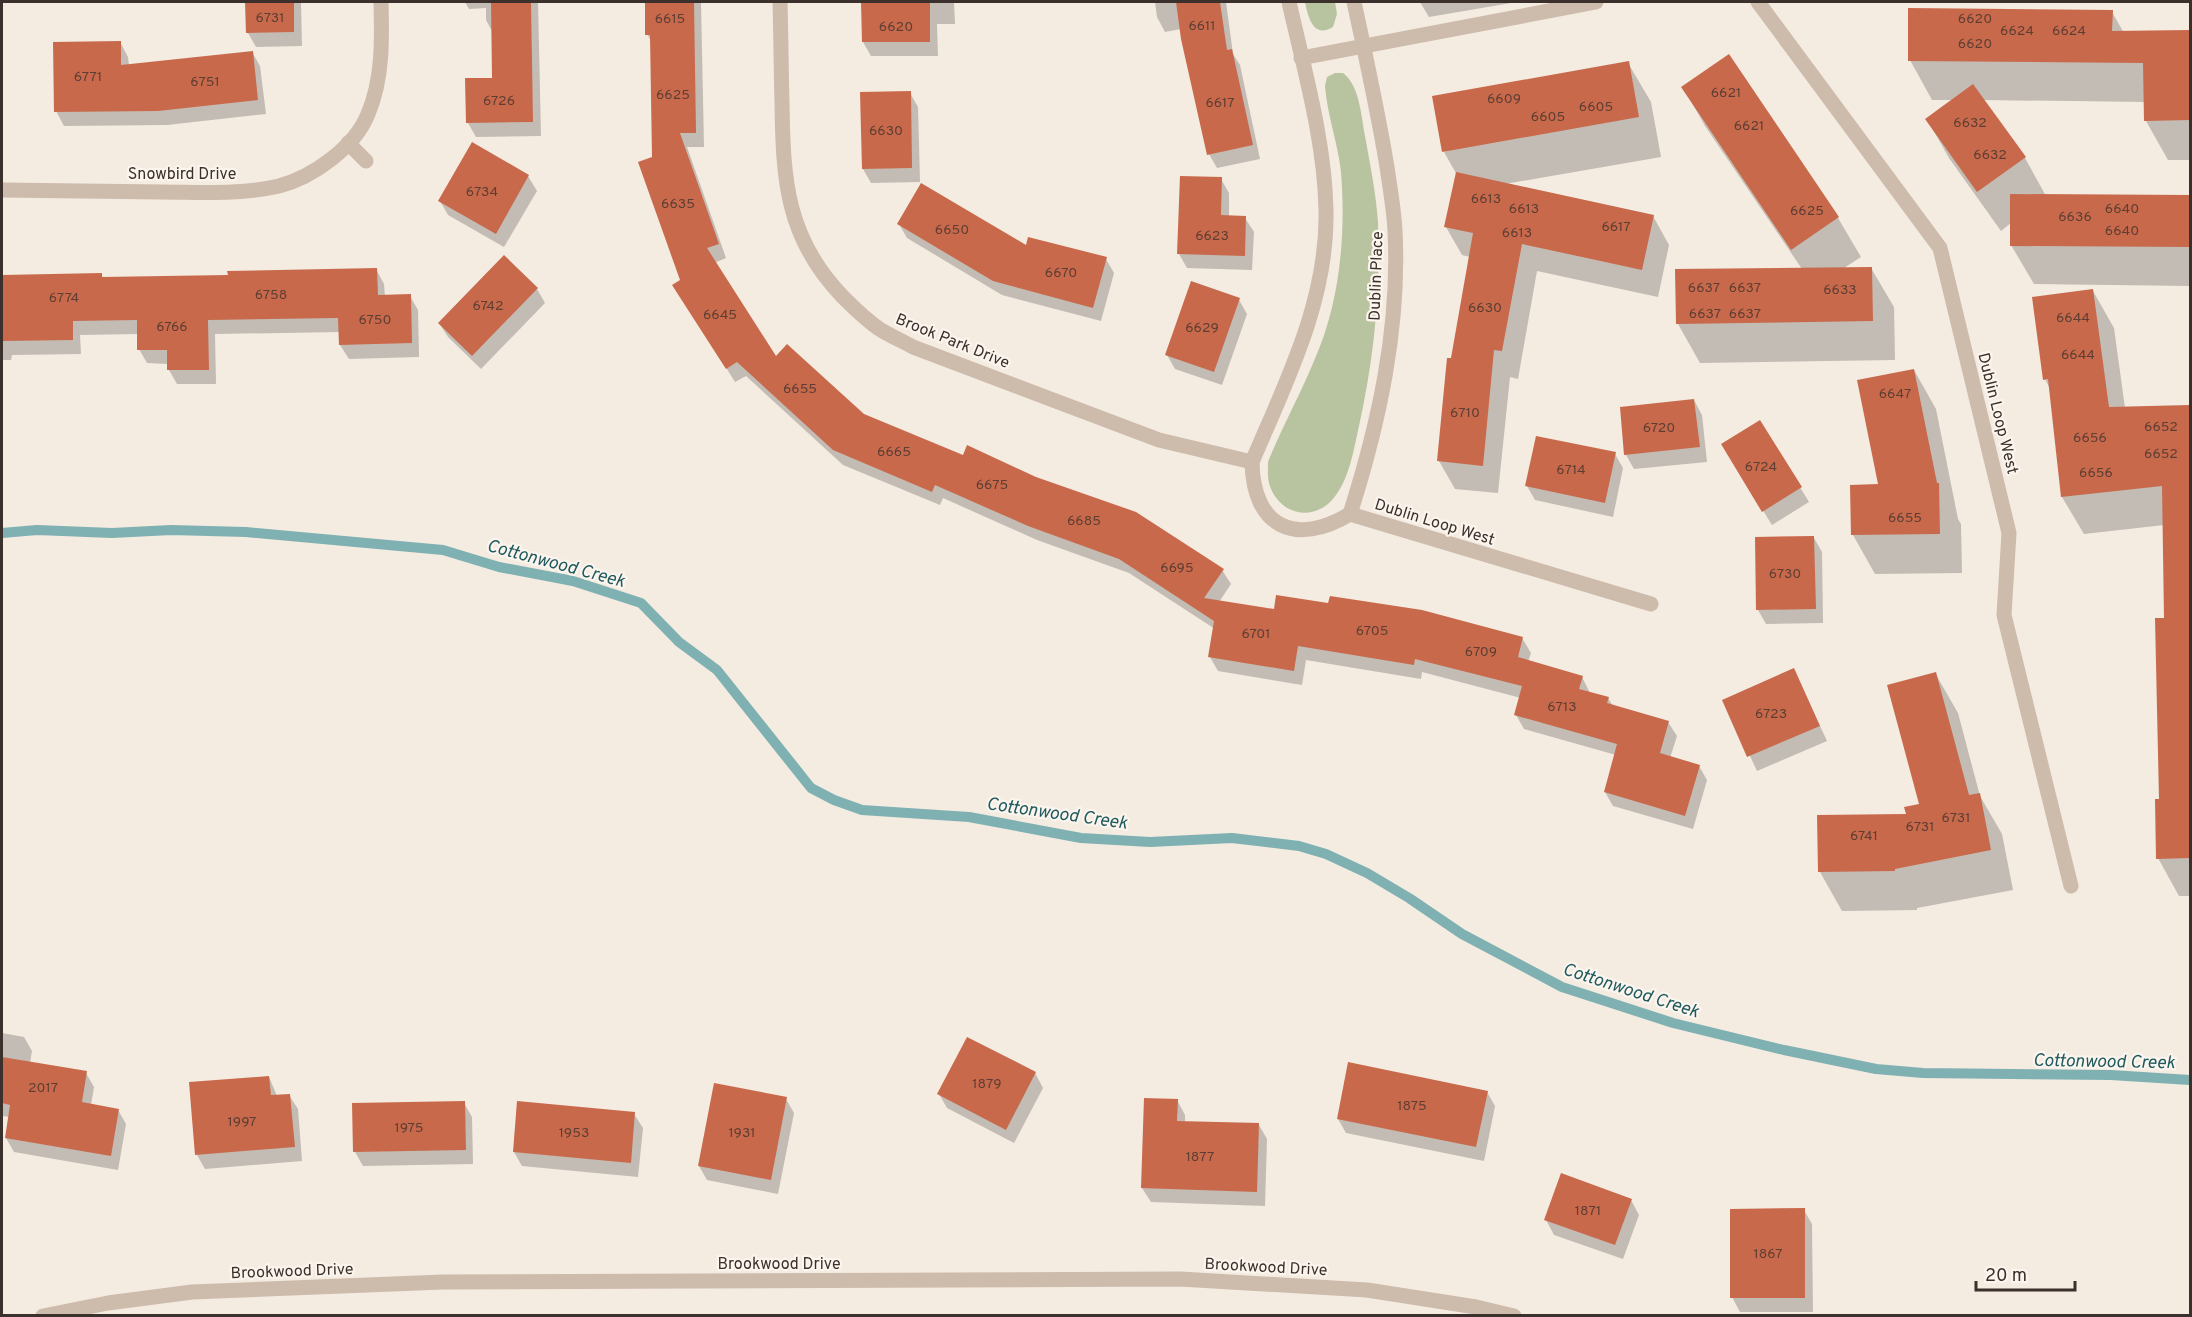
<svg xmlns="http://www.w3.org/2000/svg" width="2192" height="1317" viewBox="0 0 2192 1317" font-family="Overpass,sans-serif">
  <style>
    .green { fill: #b8c4a0 }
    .shadow { fill: #0003 }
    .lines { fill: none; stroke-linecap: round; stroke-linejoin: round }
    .stream { stroke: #7fb0b2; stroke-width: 10 }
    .building { fill: #c8694b }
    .street { stroke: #cdbbac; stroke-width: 15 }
    .labels { text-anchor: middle; stroke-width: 4.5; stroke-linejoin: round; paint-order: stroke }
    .number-label { font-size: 14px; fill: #5e3e33 }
    .street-label { font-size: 16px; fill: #3b302b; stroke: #fbf5ee }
    .water-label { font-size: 18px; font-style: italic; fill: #1f5a5e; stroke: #fbf5ee }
  </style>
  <rect width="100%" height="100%" fill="#f4ebe1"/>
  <g class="green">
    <path d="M1305,2h30l2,12 -4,13c-20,12 -25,-10 -28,-25z"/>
    <path d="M1335,73h8c17,13 18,43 22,63 5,28 11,57 13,86 3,69 -4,136 -19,204 -5,22 -9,50 -23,69 -18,26 -52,23 -65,-6 -4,-9 -3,-18 -3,-27 14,-35 32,-67 46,-101 26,-58 32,-126 27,-189 -3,-29 -14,-57 -16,-86l2,-9z"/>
  </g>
  <g class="shadow">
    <polygon points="247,2 301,2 302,46 256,47 248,33"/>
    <polygon points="465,2 538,2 541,136 476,137 468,123 494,79 493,33 486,20 486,8 469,9"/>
    <polygon points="646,2 701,2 704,147 687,147 726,258 714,263 776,358 863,415 1222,570 1231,584 1219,602 1275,611 1522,638 1531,653 1528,662 1582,677 1590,693 1608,698 1613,706 1668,722 1677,736 1670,758 1699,766 1707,780 1693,829 1613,806 1605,792 1616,755 1524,729 1516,715 1521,698 1422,672 1421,679 1306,660 1302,685 1218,671 1210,657 1215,629 1129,573 1037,540 943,498 940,505 843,465 746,376 735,382 683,299 681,281 654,158 652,43 647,34"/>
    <polygon points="863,2 954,2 955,24 937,24 938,56 871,56 863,42"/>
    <polygon points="1155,2 1226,2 1233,54 1240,65 1260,159 1217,168 1209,154 1181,29 1165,32 1157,17"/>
    <polygon points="1420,2 1517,2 1429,17"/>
    <polygon points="2112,12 2124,33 2190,31 2190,160 2168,160 2146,121 2145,102 1983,100 2025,158 2046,196 2190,197 2190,286 2034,284 2011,245 2011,223 2001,231 1949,158 1927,119 1954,100 1932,100 1910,60"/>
    <polygon points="120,42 128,57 129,66 252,52 260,66 266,114 167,125 64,126 56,111"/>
    <polygon points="1728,57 1838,218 1861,257 1844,268 1871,268 1894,307 1895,360 1700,363 1678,324 1802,269 1705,126 1683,87"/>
    <polygon points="1628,63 1651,102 1661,157 1505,184 1653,216 1669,245 1658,297 1537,271 1518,379 1510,377 1498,493 1455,489 1439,461 1452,360 1470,257 1462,255 1446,227 1457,175 1444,152"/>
    <polygon points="910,93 918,107 920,182 871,183 863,169"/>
    <polygon points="473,144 528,176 537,191 504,247 448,215 440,201"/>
    <polygon points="1221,179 1229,193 1229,217 1245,218 1254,232 1252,270 1187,268 1179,254"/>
    <polygon points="899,224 1027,248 1106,259 1114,273 1101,321 1002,295 907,238"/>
    <polygon points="376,269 384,284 385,297 410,296 418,310 419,357 349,359 340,345 340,332 215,334 216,384 177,384 169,370 168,364 147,363 139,349 138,334 80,335 81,354 12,355 11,360 2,360 2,274 5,276 101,274 104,279 229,276"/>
    <polygon points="537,289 545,303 481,369 448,337 439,323"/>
    <polygon points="2093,291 2114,328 2125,408 2190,407 2190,896 2179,896 2158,858 2166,619 2164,525 2084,534 2062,497 2051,391 2045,379"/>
    <polygon points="1239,300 1247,314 1222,385 1175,369 1167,355"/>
    <polygon points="1914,370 1936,409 1958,519 1961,524 1962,573 1875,574 1853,535 1879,486"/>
    <polygon points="1694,400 1702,415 1707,462 1634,469 1626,455 1621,408"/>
    <polygon points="1760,422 1809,502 1772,525 1731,459"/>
    <polygon points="1615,454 1623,468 1613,517 1535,500 1527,486"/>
    <polygon points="1814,538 1822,552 1823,623 1766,624 1758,610"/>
    <polygon points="1794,670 1827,741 1757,771 1724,700"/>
    <polygon points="1935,673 1958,713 1980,796 2002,834 2013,890 1917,908 1917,910 1842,911 1820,872 1819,817 1908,815 1921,806"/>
    <polygon points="2,1033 24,1037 32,1051 30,1063 86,1073 94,1087 91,1105 118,1110 126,1124 118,1170 14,1152 6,1138 10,1117 2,1116"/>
    <polygon points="1035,1073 1043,1088 1014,1143 947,1108 939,1094"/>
    <polygon points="269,1077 277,1096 289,1095 298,1109 302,1161 205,1169 197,1155"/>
    <polygon points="1487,1092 1495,1106 1484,1161 1346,1133 1338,1119"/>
    <polygon points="786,1099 794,1113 778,1194 707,1180 699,1166"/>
    <polygon points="1145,1099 1177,1100 1185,1115 1185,1123 1259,1125 1267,1139 1265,1206 1151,1202 1142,1188"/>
    <polygon points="464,1103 472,1117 473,1164 363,1166 355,1152"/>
    <polygon points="634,1114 643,1128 638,1177 522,1166 514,1152"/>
    <polygon points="1631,1200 1639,1215 1623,1259 1554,1235 1546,1220"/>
    <polygon points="1804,1210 1812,1224 1813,1312 1740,1312 1732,1297"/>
  </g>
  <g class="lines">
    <polyline class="stream" points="2,533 37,530 112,533 171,530 246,532 443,550 499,567 573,581 641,603 679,642 717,670 811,788 834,800 862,810 969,817 1081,838 1150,842 1232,838 1299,846 1326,854 1367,873 1409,898 1462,934 1562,987 1673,1023 1784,1050 1876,1069 1923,1073 2111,1075 2190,1080"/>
  </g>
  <g class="building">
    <polygon points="245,2 294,2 294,32 246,33"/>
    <polygon points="491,2 531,2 533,122 466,123 465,78 492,78"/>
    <polygon points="645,2 694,2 696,133 680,133 719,244 707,248 776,356 787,344 864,414 963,455 967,445 1036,477 1136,512 1224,569 1204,598 1274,609 1276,595 1328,603 1330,596 1422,610 1523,637 1518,657 1583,676 1579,689 1609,697 1607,703 1669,721 1660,753 1700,765 1685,816 1604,792 1617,744 1514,715 1522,686 1415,659 1414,665 1298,646 1294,671 1208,657 1214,621 1119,559 1028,526 935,485 932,492 833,450 737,362 726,369 672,285 680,280 638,162 652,157 650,35 645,35"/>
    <polygon points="861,2 930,2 930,42 862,42"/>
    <polygon points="1176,2 1220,2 1227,50 1232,49 1253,145 1207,155 1181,39"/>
    <polygon points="1908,8 2113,10 2112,31 2190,30 2190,120 2144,121 2143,63 1908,61"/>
    <polygon points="121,41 121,65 253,51 258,100 158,111 54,112 53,42"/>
    <polygon points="1729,54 1839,217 1791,250 1681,87"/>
    <polygon points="1629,61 1639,117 1442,152 1432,96"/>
    <polygon points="1973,84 2026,157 1977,192 1925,119"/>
    <polygon points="911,91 912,168 862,169 860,92"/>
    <polygon points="472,142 529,175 496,234 438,201"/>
    <polygon points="1456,172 1654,215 1642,270 1522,244 1502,351 1494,350 1483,466 1437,461 1447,358 1451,358 1473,233 1444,227"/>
    <polygon points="1180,176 1222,177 1221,215 1246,216 1245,256 1177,254"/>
    <polygon points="921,183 1026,245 1028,237 1107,257 1093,308 993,281 897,224"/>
    <polygon points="2010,194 2190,195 2190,247 2010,246"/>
    <polygon points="504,255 538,288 472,356 438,323"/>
    <polygon points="1872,267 1873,321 1676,324 1675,269"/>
    <polygon points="377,268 378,295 411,294 412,343 339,345 338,318 208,320 209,370 167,370 167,350 137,350 137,320 73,321 73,340 2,341 2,275 102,273 102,277 228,275 227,271"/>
    <polygon points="1191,281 1240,298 1214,372 1165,355"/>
    <polygon points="2093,289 2109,407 2190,405 2190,858 2156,859 2155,799 2159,799 2155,618 2164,618 2162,486 2061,497 2048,379 2043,380 2032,297"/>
    <polygon points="1914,369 1937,483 1939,483 1940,534 1851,535 1850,485 1878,484 1857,380"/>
    <polygon points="1694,399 1700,447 1624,455 1620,407"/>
    <polygon points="1760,420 1802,487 1762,512 1721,444"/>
    <polygon points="1536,436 1616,452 1605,503 1525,486"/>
    <polygon points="1814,536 1816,609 1756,610 1755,537"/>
    <polygon points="1794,668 1820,726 1747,757 1722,700"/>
    <polygon points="1936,672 1969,795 1980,793 1991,850 1895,869 1895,871 1818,872 1817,815 1906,814 1904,807 1919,804 1887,685"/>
    <polygon points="967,1037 1036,1072 1006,1130 937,1094"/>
    <polygon points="2,1057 87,1071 82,1102 119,1109 111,1156 5,1138 10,1105 2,1103"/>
    <polygon points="1348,1062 1488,1091 1476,1147 1337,1119"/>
    <polygon points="269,1076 271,1095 290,1094 295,1147 195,1155 189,1082"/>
    <polygon points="714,1083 787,1097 771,1180 698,1166"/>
    <polygon points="1144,1098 1178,1099 1177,1121 1259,1123 1257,1192 1141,1188"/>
    <polygon points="465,1101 466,1150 353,1152 352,1103"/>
    <polygon points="517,1101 635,1112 631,1163 513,1152"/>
    <polygon points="1561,1173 1632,1199 1615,1245 1544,1220"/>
    <polygon points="1805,1208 1805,1298 1730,1298 1730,1209"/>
  </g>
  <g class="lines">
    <g class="street">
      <path d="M780,2c1,33 1,67 2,100 1,78 4,136 61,195 11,11 24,24 38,33 10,6 21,11 32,17l246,93 93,22"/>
      <path d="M1289,2c15,67 36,140 37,209 2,89 -40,171 -74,251 1,65 43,85 98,52l301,90"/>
      <polyline points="1758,2 1940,248 2009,533 2004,615 2071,886"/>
      <polyline points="1301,58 1596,2"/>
      <polyline points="348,143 366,161"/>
      <path d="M2,190c53,1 106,1 159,2 39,0 79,3 118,-6 34,-9 76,-39 89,-72 15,-35 14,-75 13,-112"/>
      <path d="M1350,514c29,-91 50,-187 45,-283 -1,-21 -5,-43 -8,-64 -9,-55 -21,-110 -33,-165"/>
      <polyline points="43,1316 108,1303 192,1292 443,1282 1180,1279 1367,1290 1476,1307 1514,1316"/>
    </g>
  </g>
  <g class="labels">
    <g class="number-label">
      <text x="270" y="22">6731</text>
      <text x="670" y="23">6615</text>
      <text x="1975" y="23">6620</text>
      <text x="1202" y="30">6611</text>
      <text x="896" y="31">6620</text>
      <text x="2017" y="35">6624</text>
      <text x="2069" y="35">6624</text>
      <text x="1975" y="48">6620</text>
      <text x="88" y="81">6771</text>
      <text x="205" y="86">6751</text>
      <text x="1726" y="97">6621</text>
      <text x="673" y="99">6625</text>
      <text x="1504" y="103">6609</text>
      <text x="499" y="105">6726</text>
      <text x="1220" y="107">6617</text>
      <text x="1596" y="111">6605</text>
      <text x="1548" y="121">6605</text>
      <text x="1970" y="127">6632</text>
      <text x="1749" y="130">6621</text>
      <text x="886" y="135">6630</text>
      <text x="1990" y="159">6632</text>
      <text x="482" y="196">6734</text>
      <text x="1486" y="203">6613</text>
      <text x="678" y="208">6635</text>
      <text x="1524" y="213">6613</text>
      <text x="2122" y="213">6640</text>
      <text x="1807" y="215">6625</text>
      <text x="2075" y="221">6636</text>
      <text x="1616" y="231">6617</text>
      <text x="952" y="234">6650</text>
      <text x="2122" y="235">6640</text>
      <text x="1517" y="237">6613</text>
      <text x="1212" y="240">6623</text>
      <text x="1061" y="277">6670</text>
      <text x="1704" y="292">6637</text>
      <text x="1745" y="292">6637</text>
      <text x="1840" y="294">6633</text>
      <text x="271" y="299">6758</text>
      <text x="64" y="302">6774</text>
      <text x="488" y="310">6742</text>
      <text x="1485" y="312">6630</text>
      <text x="1705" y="318">6637</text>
      <text x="1745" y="318">6637</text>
      <text x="720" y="319">6645</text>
      <text x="2073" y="322">6644</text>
      <text x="375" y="324">6750</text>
      <text x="172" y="331">6766</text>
      <text x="1202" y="332">6629</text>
      <text x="2078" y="359">6644</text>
      <text x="800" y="393">6655</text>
      <text x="1895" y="398">6647</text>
      <text x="1465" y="417">6710</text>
      <text x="2161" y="431">6652</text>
      <text x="1659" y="432">6720</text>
      <text x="2090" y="442">6656</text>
      <text x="894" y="456">6665</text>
      <text x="2161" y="458">6652</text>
      <text x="1761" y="471">6724</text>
      <text x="1571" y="474">6714</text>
      <text x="2096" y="477">6656</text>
      <text x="992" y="489">6675</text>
      <text x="1905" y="522">6655</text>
      <text x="1084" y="525">6685</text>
      <text x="1177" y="572">6695</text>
      <text x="1785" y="578">6730</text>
      <text x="1372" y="635">6705</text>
      <text x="1256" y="638">6701</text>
      <text x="1481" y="656">6709</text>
      <text x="1562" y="711">6713</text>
      <text x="1771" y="718">6723</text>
      <text x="1956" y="822">6731</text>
      <text x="1920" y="831">6731</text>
      <text x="1864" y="840">6741</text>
      <text x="987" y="1088">1879</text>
      <text x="43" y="1092">2017</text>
      <text x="1412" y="1110">1875</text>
      <text x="242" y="1126">1997</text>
      <text x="409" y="1132">1975</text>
      <text x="574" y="1137">1953</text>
      <text x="742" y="1137">1931</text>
      <text x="1200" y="1161">1877</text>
      <text x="1588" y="1215">1871</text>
      <text x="1768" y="1258">1867</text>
    </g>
    <g class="street-label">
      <text x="182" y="179">Snowbird Drive</text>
      <text transform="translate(1375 276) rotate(-88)" y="6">Dublin Place</text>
      <text transform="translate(953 340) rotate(22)" y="6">Brook Park Drive</text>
      <text transform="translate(1999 413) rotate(76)" y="6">Dublin Loop West</text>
      <text transform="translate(1435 521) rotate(17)" y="6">Dublin Loop West</text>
      <text x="779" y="1269">Brookwood Drive</text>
      <text transform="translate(1266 1266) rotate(3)" y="6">Brookwood Drive</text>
      <text transform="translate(292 1270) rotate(-2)" y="6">Brookwood Drive</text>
    </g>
    <g class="water-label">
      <text transform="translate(556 563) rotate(15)" y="6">Cottonwood Creek</text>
      <text transform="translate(1057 813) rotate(8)" y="6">Cottonwood Creek</text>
      <text transform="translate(1631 990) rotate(18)" y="6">Cottonwood Creek</text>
      <text transform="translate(2104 1061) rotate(1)" y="6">Cottonwood Creek</text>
    </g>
  </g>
  <rect width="2192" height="1317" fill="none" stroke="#3b302b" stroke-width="6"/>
  <path d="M1976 1281v9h99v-9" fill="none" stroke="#3b302b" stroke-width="3"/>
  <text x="1985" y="1281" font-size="18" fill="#3b302b" stroke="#fbf5ee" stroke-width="4.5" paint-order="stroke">20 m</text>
</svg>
